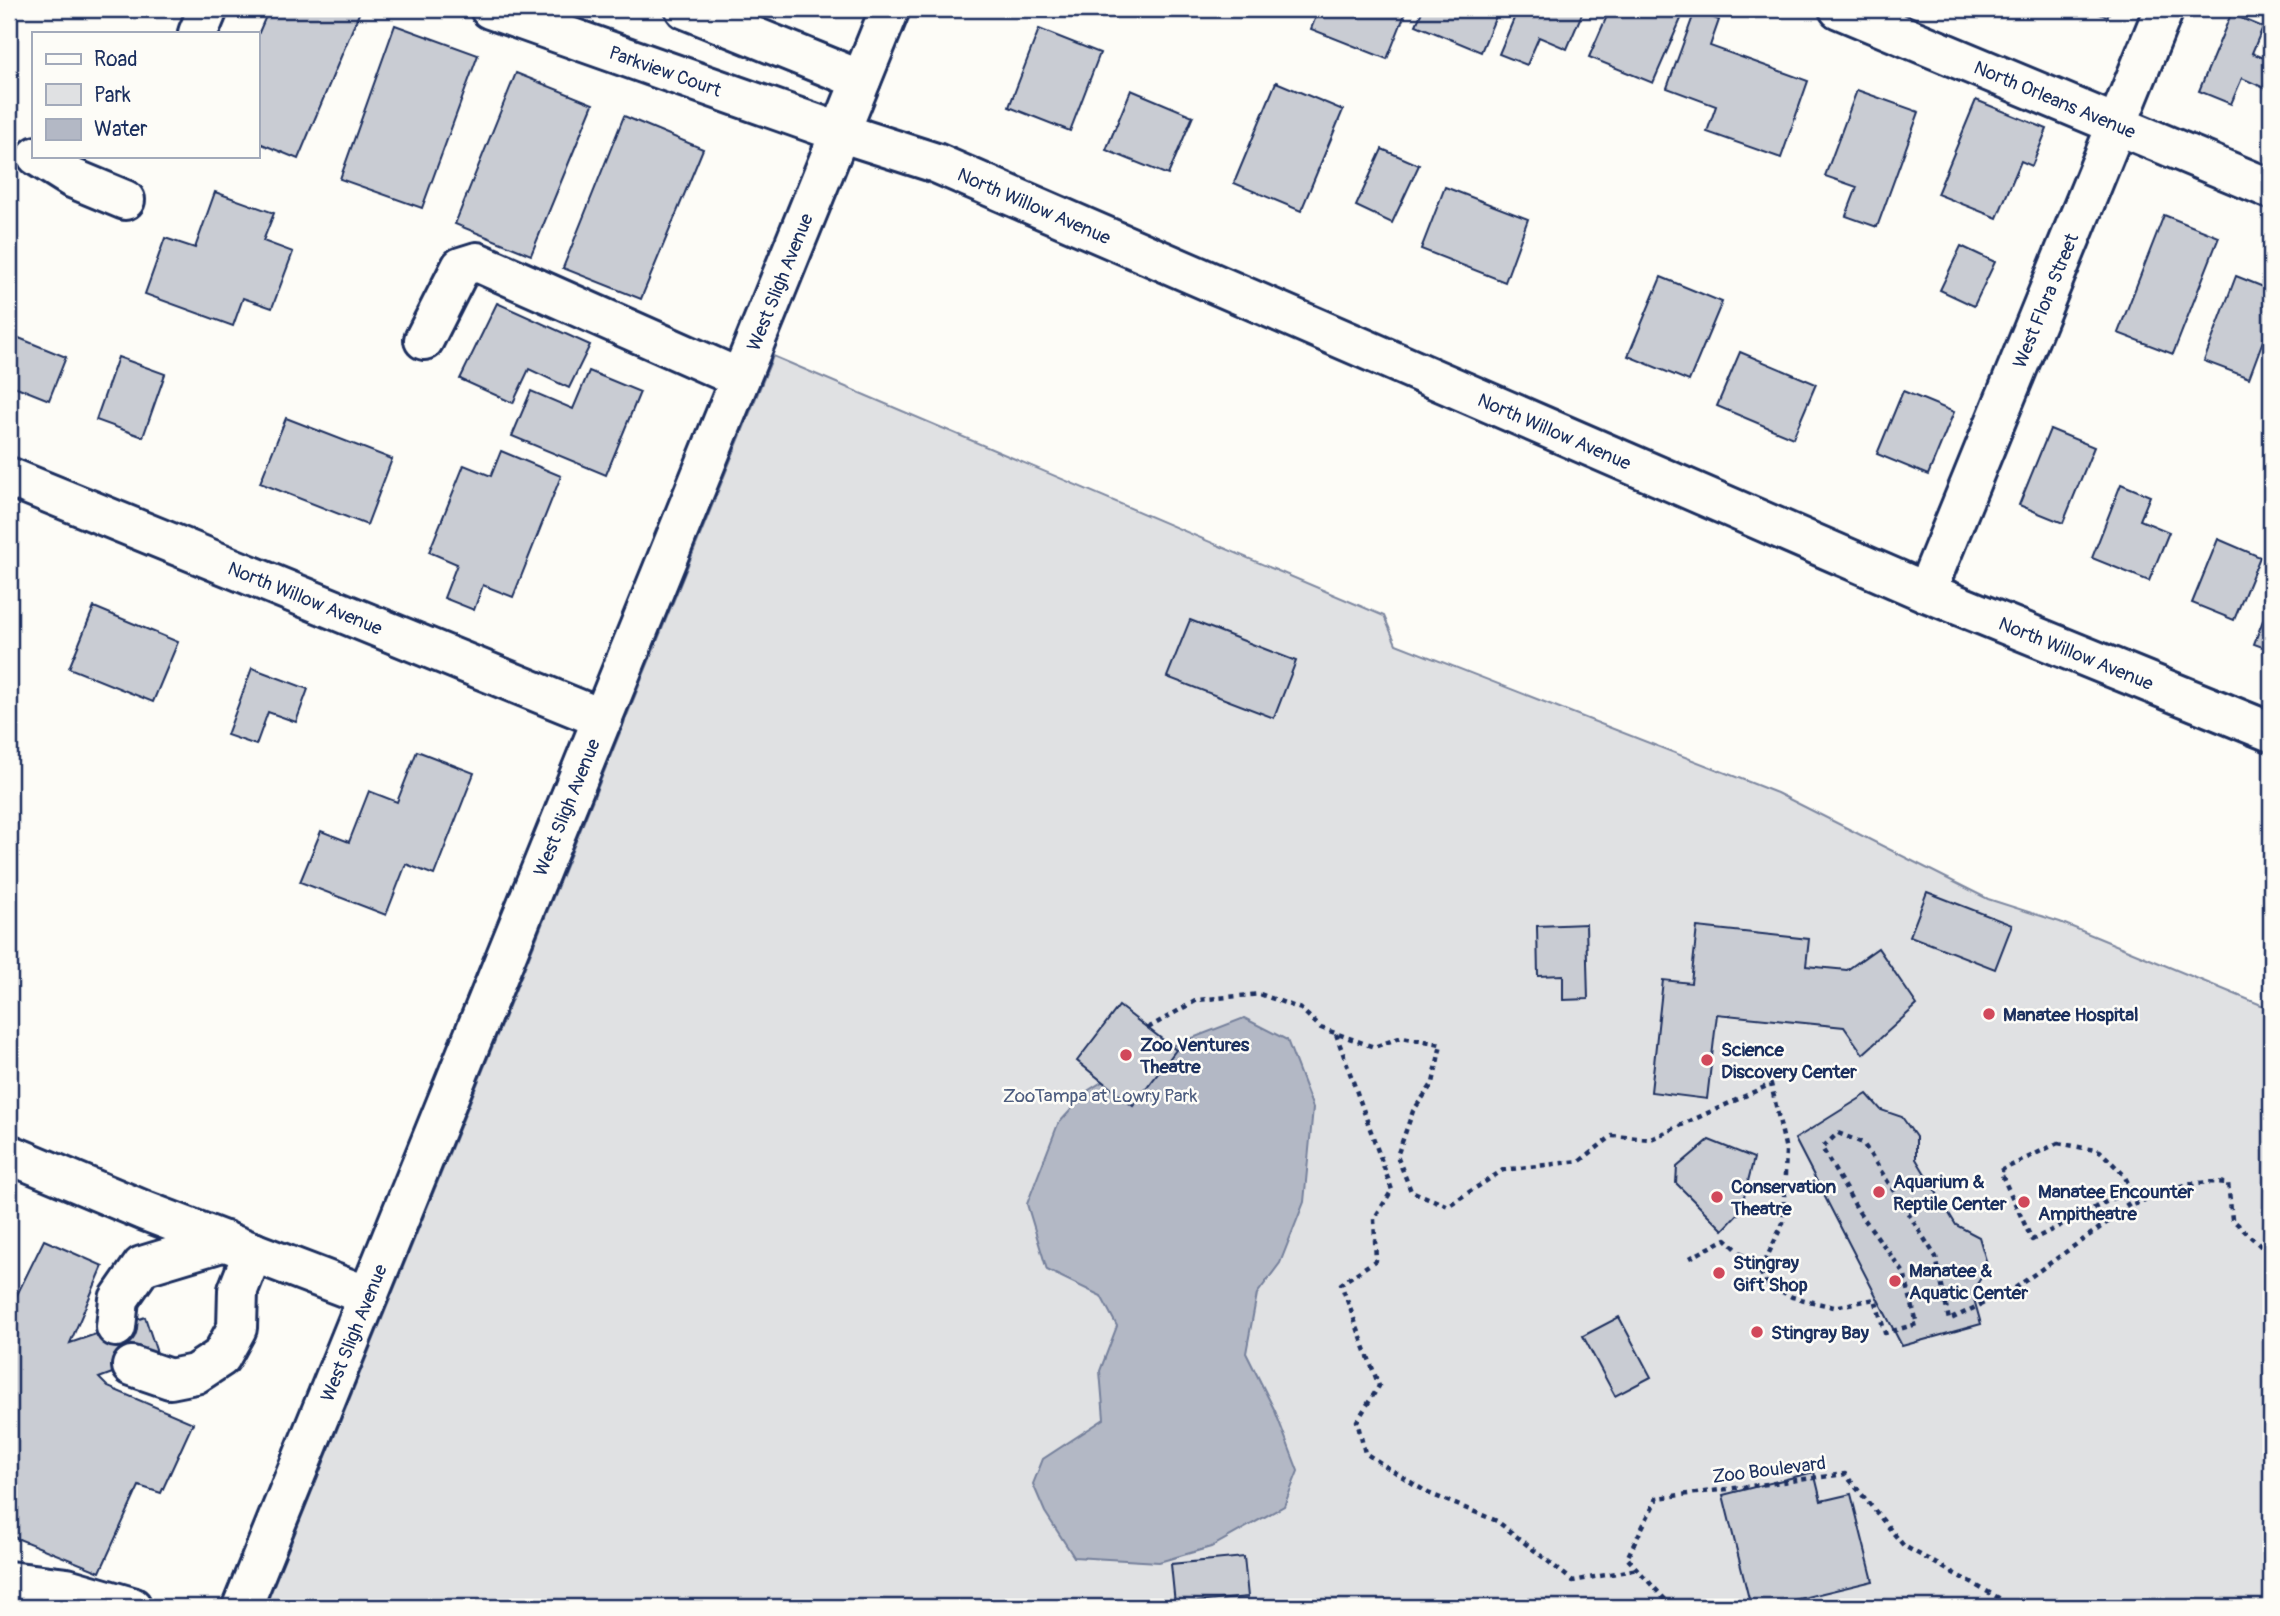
<svg xmlns="http://www.w3.org/2000/svg" width="2280" height="1616" viewBox="0 0 2280 1616" font-family="Pangolin,sans-serif">
  <style>
    .green { fill: #e0e1e3; stroke: #7e88a0; stroke-width: 2 }
    .water { fill: #b3b8c5; stroke: #76819c; stroke-width: 2 }
    .building { fill: #c9ccd3; stroke: #1b2f5e; stroke-width: 2 }
    .lines { fill: none; stroke-linecap: round; stroke-linejoin: round }
    .minor-casing { stroke: #1b2f5e; stroke-width: 44 }
    .major-casing { stroke: #1b2f5e; stroke-width: 44 }
    .path { stroke: #1b2f5e; stroke-width: 4.5; stroke-dasharray: 5 5; stroke-linecap: butt }
    .minor { stroke: #fdfcf7; stroke-width: 38 }
    .major { stroke: #fdfcf7; stroke-width: 38 }
    .poi-dot { fill: #d1495b; stroke: #fdfcf7; stroke-width: 2.5 }
    .labels { text-anchor: middle; stroke-width: 5; stroke-linejoin: round; paint-order: stroke }
    .street-label { font-size: 19px; fill: #1b2f5e; stroke: #fdfcf7 }
    .poi-label { font-size: 19px; font-weight: bold; fill: #1b2f5e; stroke: #fdfcf7; text-anchor: start }
    .park-label { font-size: 19px; fill: #4c5c7f; stroke: #fdfcf7 }
  </style>
  <rect width="100%" height="100%" fill="#fdfcf7"/>
  <filter id="ink" filterUnits="userSpaceOnUse"><feTurbulence type="fractalNoise" baseFrequency=".0143" numOctaves="2"/><feDisplacementMap in="SourceGraphic" scale="14" xChannelSelector="R" yChannelSelector="G"/><feConvolveMatrix kernelMatrix="1 2 1 2 8 2 1 2 1" color-interpolation-filters="sRGB"/></filter>
  <g filter="url(#ink)">
    <polygon class="green" points="773,356 1384,616 1396,644 1777,793 1988,899 2060,922 2271,1009 2271,1607 265,1607"/>
    <polygon class="water" points="1244,1018 1287,1040 1313,1108 1304,1202 1280,1263 1257,1294 1246,1353 1275,1411 1298,1471 1284,1506 1211,1547 1159,1562 1074,1557 1045,1512 1033,1484 1043,1459 1104,1419 1100,1371 1117,1326 1101,1296 1047,1270 1027,1204 1058,1124 1089,1090 1141,1058"/>
    <g class="building">
      <polygon points="269,9 361,9 298,159 257,142 257,37"/>
      <polygon points="1319,9 1407,9 1387,59 1311,29"/>
      <polygon points="1423,9 1499,9 1481,52 1416,25"/>
      <polygon points="1518,9 1584,9 1567,49 1539,37 1527,65 1499,54"/>
      <polygon points="1610,9 1677,9 1684,12 1653,83 1589,57"/>
      <polygon points="2089,9 2111,9 2107,17"/>
      <polygon points="1695,11 1719,20 1710,46 1808,81 1781,158 1707,132 1716,106 1667,88"/>
      <polygon points="2231,14 2263,27 2252,53 2271,61 2271,91 2242,78 2231,104 2199,91"/>
      <polygon points="395,25 478,55 422,208 340,179"/>
      <polygon points="1039,29 1100,53 1070,131 1009,107"/>
      <polygon points="516,73 593,104 531,255 455,224"/>
      <polygon points="1276,82 1343,110 1301,211 1234,183"/>
      <polygon points="1131,90 1193,116 1168,175 1106,150"/>
      <polygon points="1857,90 1919,112 1877,227 1846,216 1857,187 1825,176"/>
      <polygon points="1976,100 2047,129 2032,166 2021,161 1997,218 1937,194"/>
      <polygon points="624,116 703,149 641,299 563,268"/>
      <polygon points="1382,149 1419,165 1392,223 1356,206"/>
      <polygon points="1445,187 1528,219 1505,282 1421,249"/>
      <polygon points="215,192 274,213 263,241 293,252 272,308 243,298 233,326 145,294 165,238 195,248"/>
      <polygon points="2164,215 2219,237 2173,354 2118,333"/>
      <polygon points="1961,246 1995,262 1974,306 1940,290"/>
      <polygon points="2236,276 2271,290 2271,319 2249,378 2204,361"/>
      <polygon points="1661,277 1722,302 1689,381 1628,356"/>
      <polygon points="497,303 590,345 569,388 529,369 513,403 460,379"/>
      <polygon points="9,334 66,357 49,400 9,384"/>
      <polygon points="1740,352 1816,384 1793,438 1717,406"/>
      <polygon points="118,357 165,374 143,437 96,420"/>
      <polygon points="589,371 640,392 606,475 512,436 531,391 573,409"/>
      <polygon points="1903,391 1954,412 1928,475 1877,454"/>
      <polygon points="286,418 392,459 367,525 260,483"/>
      <polygon points="2050,429 2094,447 2063,523 2019,505"/>
      <polygon points="501,451 561,476 513,597 483,585 474,610 444,598 457,564 429,552 464,465 491,476"/>
      <polygon points="2121,484 2150,496 2140,520 2169,532 2149,581 2092,558"/>
      <polygon points="2218,539 2260,557 2234,620 2192,603"/>
      <polygon points="2271,599 2271,650 2254,644"/>
      <polygon points="94,607 178,642 153,702 69,668"/>
      <polygon points="1190,620 1296,661 1274,718 1167,677"/>
      <polygon points="252,668 308,689 296,722 268,712 256,745 227,735"/>
      <polygon points="417,751 474,773 434,875 406,864 386,915 300,882 321,831 349,842 369,791 397,802"/>
      <polygon points="1927,892 2012,925 1995,969 1910,936"/>
      <polygon points="1586,924 1588,999 1563,1000 1563,975 1538,976 1537,926"/>
      <polygon points="1697,927 1809,939 1806,966 1847,970 1878,948 1917,1005 1863,1054 1844,1027 1717,1014 1707,1099 1651,1092 1663,980 1691,983"/>
      <polygon points="1119,1006 1176,1050 1133,1106 1077,1061"/>
      <polygon points="1867,1094 1881,1110 1902,1117 1916,1137 1916,1159 1956,1225 1979,1237 1988,1267 1972,1292 1981,1324 1902,1346 1795,1139"/>
      <polygon points="1709,1140 1754,1158 1740,1212 1723,1230 1676,1183 1677,1167"/>
      <polygon points="44,1240 103,1266 70,1343 145,1317 158,1356 99,1378 108,1387 193,1423 161,1493 139,1486 100,1572 14,1537 9,1549 9,1311"/>
      <polygon points="1619,1317 1651,1377 1615,1396 1583,1336"/>
      <polygon points="1814,1472 1821,1501 1851,1494 1873,1581 1765,1607 1751,1607 1723,1495"/>
      <polygon points="1244,1557 1248,1597 1175,1604 1171,1564"/>
    </g>
    <g class="lines">
      <g class="minor-casing">
        <g id="minor">
          <path id="s1" d="M490,9l349,123 97,31 990,429 345,140"/>
          <polyline points="685,9 861,80"/>
          <path id="s2" d="M1839,9l432,180"/>
          <polyline points="198,33 208,9"/>
          <polyline points="37,156 72,178 125,200"/>
          <polyline points="424,340 461,267 477,262 739,378"/>
          <path id="s3" d="M9,477l594,242"/>
          <path id="s4" d="M1926,592l238,-583"/>
          <polyline points="9,1154 145,1211 368,1296"/>
          <polyline points="116,1327 119,1299 142,1266 225,1241"/>
          <polyline points="132,1366 170,1379 195,1374 221,1357 237,1328 238,1290 253,1252"/>
          <polyline points="9,1581 67,1588 132,1607"/>
        </g>
      </g>
      <g class="major-casing">
        <g id="major">
          <path id="s5" d="M242,1607l648,-1598"/>
        </g>
      </g>
      <g class="path">
        <polyline points="1148,1028 1197,1000 1260,994 1301,1009 1321,1028 1374,1047 1402,1037 1441,1044 1433,1083 1413,1111 1397,1156 1411,1191 1448,1206 1503,1170 1580,1161 1612,1136 1651,1139 1771,1084 1786,1150 1783,1223 1760,1272 1726,1239 1690,1258"/>
        <polyline points="1336,1034 1392,1190 1374,1219 1376,1260 1341,1284 1379,1386 1357,1421 1365,1453 1428,1493 1497,1521 1573,1581 1638,1569"/>
        <polygon points="2058,1143 2100,1151 2124,1175 2131,1189 2032,1240 2000,1171"/>
        <path d="M2121,1194l8,13c36,-16 58,-28 99,-24l4,36 39,37"/>
        <polyline points="1760,1272 1767,1284 1792,1297 1834,1307 1875,1299 1885,1333 1917,1324 1904,1273 1859,1212 1822,1148 1838,1133 1863,1143 1936,1257 1949,1320 2015,1288 2129,1207"/>
        <polyline points="1672,1607 1627,1558 1657,1498 1845,1474 1904,1546 2008,1603 2008,1607"/>
      </g>
      <use href="#minor" class="minor"/>
      <use href="#major" class="major"/>
    </g>
  </g>
  <g class="poi-dot">
    <circle cx="1989" cy="1014" r="7"/>
    <circle cx="1126" cy="1055" r="7"/>
    <circle cx="1707" cy="1060" r="7"/>
    <circle cx="1879" cy="1192" r="7"/>
    <circle cx="1717" cy="1197" r="7"/>
    <circle cx="2024" cy="1202" r="7"/>
    <circle cx="1719" cy="1273" r="7"/>
    <circle cx="1895" cy="1281" r="7"/>
    <circle cx="1757" cy="1332" r="7"/>
  </g>
  <g class="labels">
    <g class="street-label">
      <text dy="7" stroke="none"><textPath href="#s1" startOffset="186">Parkview Court</textPath></text>
      <text dy="7" stroke="none"><textPath href="#s2" startOffset="234">North Orleans Avenue</textPath></text>
      <text dy="7" stroke="none"><textPath href="#s1" startOffset="579">North Willow Avenue</textPath></text>
      <text dy="7" stroke="none"><textPath href="#s5" startOffset="1430">West Sligh Avenue</textPath></text>
      <text dy="7" stroke="none"><textPath href="#s4" startOffset="315">West Flora Street</textPath></text>
      <text dy="7" stroke="none"><textPath href="#s1" startOffset="1146">North Willow Avenue</textPath></text>
      <text dy="7" stroke="none"><textPath href="#s3" startOffset="320">North Willow Avenue</textPath></text>
      <text dy="7" stroke="none"><textPath href="#s1" startOffset="1713">North Willow Avenue</textPath></text>
      <text dy="7" stroke="none"><textPath href="#s5" startOffset="863">West Sligh Avenue</textPath></text>
      <text dy="7" stroke="none"><textPath href="#s5" startOffset="296">West Sligh Avenue</textPath></text>
      <text transform="translate(1769 1469) rotate(-7)" y="7">Zoo Boulevard</text>
    </g>
    <g class="poi-label">
      <text x="2003" y="1021">Manatee Hospital</text>
      <text x="1140" y="1051">Zoo Ventures<tspan x="1140" dy="22">Theatre</tspan></text>
      <text x="1721" y="1056">Science<tspan x="1721" dy="22">Discovery Center</tspan></text>
      <text x="1893" y="1188">Aquarium &amp;<tspan x="1893" dy="22">Reptile Center</tspan></text>
      <text x="1731" y="1193">Conservation<tspan x="1731" dy="22">Theatre</tspan></text>
      <text x="2038" y="1198">Manatee Encounter<tspan x="2038" dy="22">Ampitheatre</tspan></text>
      <text x="1733" y="1269">Stingray<tspan x="1733" dy="22">Gift Shop</tspan></text>
      <text x="1909" y="1277">Manatee &amp;<tspan x="1909" dy="22">Aquatic Center</tspan></text>
      <text x="1771" y="1339">Stingray Bay</text>
    </g>
    <g class="park-label">
      <text x="1100" y="1102">ZooTampa at Lowry Park</text>
    </g>
  </g>
  <rect width="2280" height="1616" fill="none" stroke="#fdfcf7" stroke-width="35"/>
  <rect x="18" y="18" width="2245" height="1581" fill="none" stroke="#1b2f5e" stroke-width="2.5" filter="url(#ink)"/>
  <rect x="32" y="32" width="228" height="126" fill="#fdfcf7" stroke="#a3aaba" stroke-width="2"/>
  <rect x="46" y="54" width="35" height="10" fill="#fdfcf7" stroke="#a3aaba" stroke-width="2"/>
  <text x="94" y="66" font-size="21" fill="#1b2f5e">Road</text>
  <rect x="46" y="84" width="35" height="21" fill="#e0e1e3" stroke="#a3aaba" stroke-width="2"/>
  <text x="94" y="102" font-size="21" fill="#1b2f5e">Park</text>
  <rect x="46" y="119" width="35" height="21" fill="#b3b8c5" stroke="#a3aaba" stroke-width="2"/>
  <text x="94" y="136" font-size="21" fill="#1b2f5e">Water</text>
</svg>
